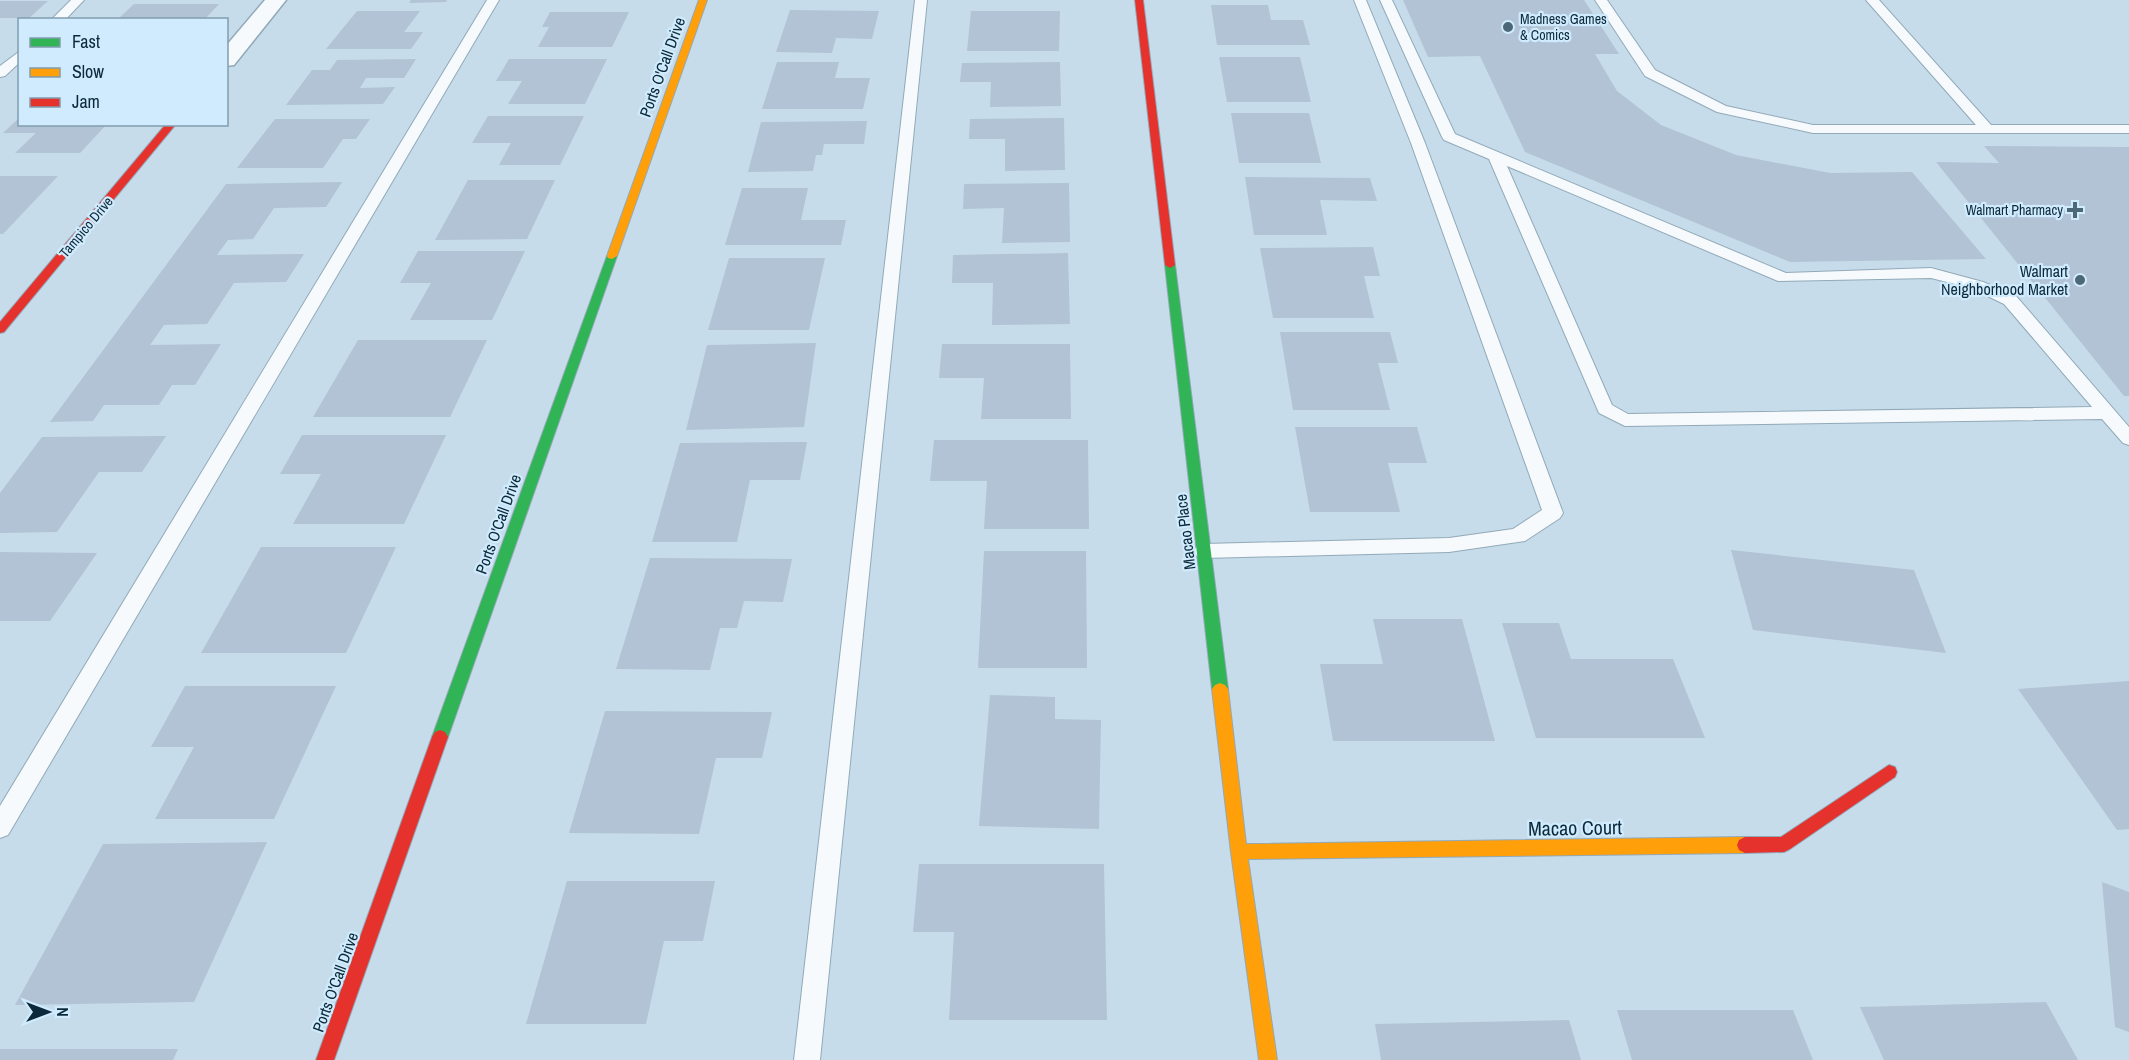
<svg xmlns="http://www.w3.org/2000/svg" width="2129" height="1060" viewBox="0 0 2129 1060" font-family="'Archivo Narrow',sans-serif">
  <style>
    .building { fill: #b1c3d5 }
    .lines { fill: none; stroke-linecap: round; stroke-linejoin: round }
    .lane-casing { stroke: #92a9b8; stroke-width: 2 }
    .street-casing { stroke: #92a9b8; stroke-width: 3 }
    .fast-casing { stroke: #92a9b8; stroke-width: 2 }
    .slow-casing { stroke: #92a9b8; stroke-width: 2 }
    .jam-casing { stroke: #92a9b8; stroke-width: 2 }
    .lane { fill: #f6fafc; fill-rule: evenodd }
    .street { fill: #f6fafc; fill-rule: evenodd }
    .fast { fill: #30b455; fill-rule: evenodd }
    .slow { fill: #ff9f0a; fill-rule: evenodd }
    .jam { fill: #e5322d; fill-rule: evenodd }
    .poi-dot { fill: #4c6877; stroke: #d0ebfd; stroke-width: 2 }
    .labels { text-anchor: middle; stroke-width: 4.5; stroke-linejoin: round; paint-order: stroke }
    .far-poi-label { font-size: 14px; fill: #0b2939; stroke: #d0ebfd; text-anchor: start }
    .far-street-label { font-size: 14px; fill: #0b2939; stroke: #d0ebfd }
    .street-label { font-size: 16px; fill: #0b2939; stroke: #d0ebfd }
    .poi-label { font-size: 16px; fill: #0b2939; stroke: #d0ebfd; text-anchor: end }
    .near-street-label { font-size: 20px; fill: #0b2939; stroke: #d0ebfd }
  </style>
  <rect width="100%" height="100%" fill="#c6dceb"/>
  <g class="building">
    <polygon points="411,0 447,0 446,2 409,3"/>
    <polygon points="1403,0 1584,0 1619,54 1595,54 1617,91 1661,125 1736,155 1830,173 1912,172 1986,259 1790,262 1525,152 1480,56 1428,57"/>
    <polygon points="0,1 48,1 29,18 0,18"/>
    <polygon points="134,4 219,4 204,20 117,20"/>
    <polygon points="1211,5 1268,5 1271,20 1303,20 1310,45 1217,45"/>
    <polygon points="790,10 879,11 872,39 836,38 832,53 776,52"/>
    <polygon points="357,11 420,11 404,32 423,32 411,49 326,49"/>
    <polygon points="971,11 1060,11 1059,51 967,51"/>
    <polygon points="550,12 629,12 612,47 538,47 549,27 542,27"/>
    <polygon points="1219,57 1300,57 1311,102 1227,102"/>
    <polygon points="416,59 404,78 366,78 360,88 395,87 383,104 286,105 312,70 330,70 337,60"/>
    <polygon points="509,59 607,59 585,104 508,104 522,81 496,81"/>
    <polygon points="777,62 839,62 835,78 870,78 863,109 762,109"/>
    <polygon points="1060,62 1061,106 990,107 991,82 960,82 962,63"/>
    <polygon points="1231,113 1309,113 1321,163 1239,163"/>
    <polygon points="488,116 584,116 560,165 499,165 511,143 472,143"/>
    <polygon points="20,117 20,124 107,124 80,153 15,153 36,133 3,133"/>
    <polygon points="1064,118 1065,170 1005,171 1005,139 969,139 970,119"/>
    <polygon points="275,119 370,119 356,139 343,139 323,168 237,168"/>
    <polygon points="867,121 864,144 824,144 822,155 816,155 813,171 748,172 761,122"/>
    <polygon points="1984,146 2129,147 2129,396 2124,396 1936,162 1999,163"/>
    <polygon points="0,176 58,176 3,234 0,234"/>
    <polygon points="1245,177 1370,178 1377,201 1320,200 1327,235 1254,235"/>
    <polygon points="468,180 555,180 527,239 435,240"/>
    <polygon points="342,182 326,207 274,208 253,239 228,240 217,255 304,254 286,282 234,283 207,324 164,325 150,345 221,344 195,385 172,385 159,405 104,405 93,421 50,422 226,184"/>
    <polygon points="1069,183 1070,242 1002,243 1004,208 963,209 964,184"/>
    <polygon points="742,188 808,188 801,220 846,220 841,245 725,245"/>
    <polygon points="1373,247 1380,276 1364,276 1374,318 1273,318 1260,248"/>
    <polygon points="418,251 525,251 492,320 410,320 431,283 400,283"/>
    <polygon points="1068,253 1070,324 992,325 993,283 952,283 953,255"/>
    <polygon points="729,258 825,258 809,330 708,330"/>
    <polygon points="1280,332 1390,332 1398,363 1378,363 1390,410 1293,410"/>
    <polygon points="358,340 487,340 450,417 313,417"/>
    <polygon points="816,343 804,427 686,430 707,345"/>
    <polygon points="942,344 1070,344 1071,419 981,419 984,378 939,378"/>
    <polygon points="1295,427 1417,427 1427,463 1388,463 1400,512 1310,512"/>
    <polygon points="302,435 446,435 404,524 293,524 321,474 280,474"/>
    <polygon points="166,436 142,472 99,472 57,532 0,533 0,493 42,437"/>
    <polygon points="934,440 1088,440 1089,529 984,529 987,481 930,481"/>
    <polygon points="807,442 800,480 750,480 737,542 652,542 680,443"/>
    <polygon points="261,547 396,547 346,653 201,653"/>
    <polygon points="1731,550 1914,570 1946,653 1753,630"/>
    <polygon points="984,551 1086,551 1087,668 978,668"/>
    <polygon points="0,552 97,553 50,621 0,621"/>
    <polygon points="650,558 792,559 783,602 744,601 737,628 720,628 710,670 616,669"/>
    <polygon points="1373,619 1462,619 1495,741 1333,741 1320,664 1383,664"/>
    <polygon points="1502,623 1559,623 1571,659 1673,659 1705,738 1536,738"/>
    <polygon points="2129,681 2129,829 2117,830 2018,689"/>
    <polygon points="185,686 336,686 274,819 155,819 194,747 151,747"/>
    <polygon points="990,695 1055,697 1055,719 1101,720 1099,829 979,826"/>
    <polygon points="605,711 772,712 762,758 716,758 699,834 569,833"/>
    <polygon points="267,842 194,1002 15,1005 103,844"/>
    <polygon points="919,864 1104,864 1107,1020 949,1020 954,932 913,932"/>
    <polygon points="567,881 715,881 703,941 664,941 646,1024 526,1024"/>
    <polygon points="2102,882 2129,892 2129,1032 2115,1027"/>
    <polygon points="2046,1002 2078,1060 1884,1060 1860,1007"/>
    <polygon points="1617,1010 1793,1010 1813,1060 1632,1060"/>
    <polygon points="1569,1020 1581,1060 1381,1060 1375,1024"/>
    <polygon points="0,1049 178,1049 173,1060 0,1060"/>
  </g>
  <g class="lines">
    <g class="lane-casing">
      <g id="lane">
        <polygon points="71,0 84,0 65,20 51,20"/>
        <polygon points="487,0 499,0 8,835 0,838 0,806"/>
        <polygon points="915,0 927,0 820,1060 794,1060"/>
        <polygon points="1354,0 1366,0 1425,143 1563,513 1560,518 1525,541 1449,552 1204,558 1197,556 1194,551 1197,546 1204,544 1449,538 1513,529 1542,510 1411,143"/>
        <path d="M1380,0h12l63,134 331,139 145,-5 52,14 33,14 113,131v18l-6,-2 -21,-24 -477,7 -26,-13 -110,-254 -45,-19 -2,-3zM1507,166l271,115 153,-3 40,10 33,16 88,103 -464,7 -16,-9z"/>
        <polygon points="1595,0 1607,0 1655,70 1726,106 1813,125 1976,125 1866,0 1879,0 1991,125 2129,125 2129,133 1813,133 1717,112 1645,76"/>
        <polygon points="20,51 20,62 5,76 0,77 0,66"/>
      </g>
    </g>
    <g class="street-casing">
      <polygon id="street" points="265,0 286,0 234,65 226,66 226,46"/>
    </g>
    <g class="fast-casing">
      <g id="fast">
        <polygon points="612,253 617,256 448,737 445,742 440,744 435,742 432,737 607,256"/>
        <polygon points="1170,262 1175,265 1228,689 1225,693 1220,695 1215,693 1212,689 1165,265"/>
      </g>
    </g>
    <g class="slow-casing">
      <g id="slow">
        <polygon points="699,0 707,0 617,256 612,259 608,258 607,256"/>
        <polygon points="1220,683 1225,685 1228,689 1246,844 1745,837 1751,840 1753,845 1751,850 1745,853 1248,859 1277,1060 1259,1060 1231,852 1212,689 1215,685"/>
      </g>
    </g>
    <g class="jam-casing">
      <g id="jam">
        <polygon points="1135,0 1143,0 1175,265 1170,268 1165,265"/>
        <polygon points="166,124 176,124 4,332 0,333 0,322"/>
        <polygon points="440,730 445,732 448,737 334,1060 316,1060 432,737 435,732"/>
        <polygon points="1889,765 1895,767 1897,772 1895,777 1790,849 1784,852 1745,853 1739,850 1737,845 1739,840 1745,837 1781,837"/>
      </g>
    </g>
    <use href="#lane" class="lane"/>
    <use href="#street" class="street"/>
    <use href="#fast" class="fast"/>
    <use href="#slow" class="slow"/>
    <use href="#jam" class="jam"/>
  </g>
  <g class="poi-dot">
    <circle cx="1508" cy="27" r="6"/>
    <path d="M2072 201h6v6h6v6h-6v6h-6v-6h-6v-6h6z"/>
    <circle cx="2080" cy="280" r="6"/>
  </g>
  <g class="labels">
    <g class="far-poi-label">
      <text x="1520" y="24">Madness Games<tspan x="1520" dy="16">&amp; Comics</tspan></text>
      <text x="2063" y="215" text-anchor="end">Walmart Pharmacy</text>
    </g>
    <g class="far-street-label">
      <text transform="translate(86 227) rotate(-50)" y="5">Tampico Drive</text>
    </g>
    <g class="street-label">
      <text transform="translate(662 67) rotate(-70)" y="6">Ports O'Call Drive</text>
      <text transform="translate(498 524) rotate(-70)" y="6">Ports O'Call Drive</text>
      <text transform="translate(1185 532) rotate(-97)" y="6">Macao Place</text>
      <text transform="translate(335 982) rotate(-70)" y="6">Ports O'Call Drive</text>
    </g>
    <g class="poi-label">
      <text x="2068" y="277">Walmart<tspan x="2068" dy="18">Neighborhood Market</tspan></text>
    </g>
    <g class="near-street-label">
      <text transform="translate(1575 828) rotate(-1)" y="7">Macao Court</text>
    </g>
  </g>
  <rect x="18" y="18" width="210" height="108" fill="#d0ebfd" stroke="#819daf" stroke-width="1.5"/>
  <rect x="30" y="38" width="30" height="9" fill="#30b455" stroke="#819daf" stroke-width="1.5"/>
  <text x="72" y="48" font-size="18" fill="#0b2939">Fast</text>
  <rect x="30" y="68" width="30" height="9" fill="#ff9f0a" stroke="#819daf" stroke-width="1.5"/>
  <text x="72" y="78" font-size="18" fill="#0b2939">Slow</text>
  <rect x="30" y="98" width="30" height="9" fill="#e5322d" stroke="#819daf" stroke-width="1.5"/>
  <text x="72" y="108" font-size="18" fill="#0b2939">Jam</text>
  <g transform="translate(48 1012) rotate(90)" stroke="#d0ebfd" stroke-width="4.5" paint-order="stroke">
  <path d="M0-4.5L10 22L0 15L-10 22Z" fill="#0b2939"/>
  <text y="-9" font-size="16" font-weight="bold" text-anchor="middle" fill="#0b2939">N</text>
  </g>
</svg>
